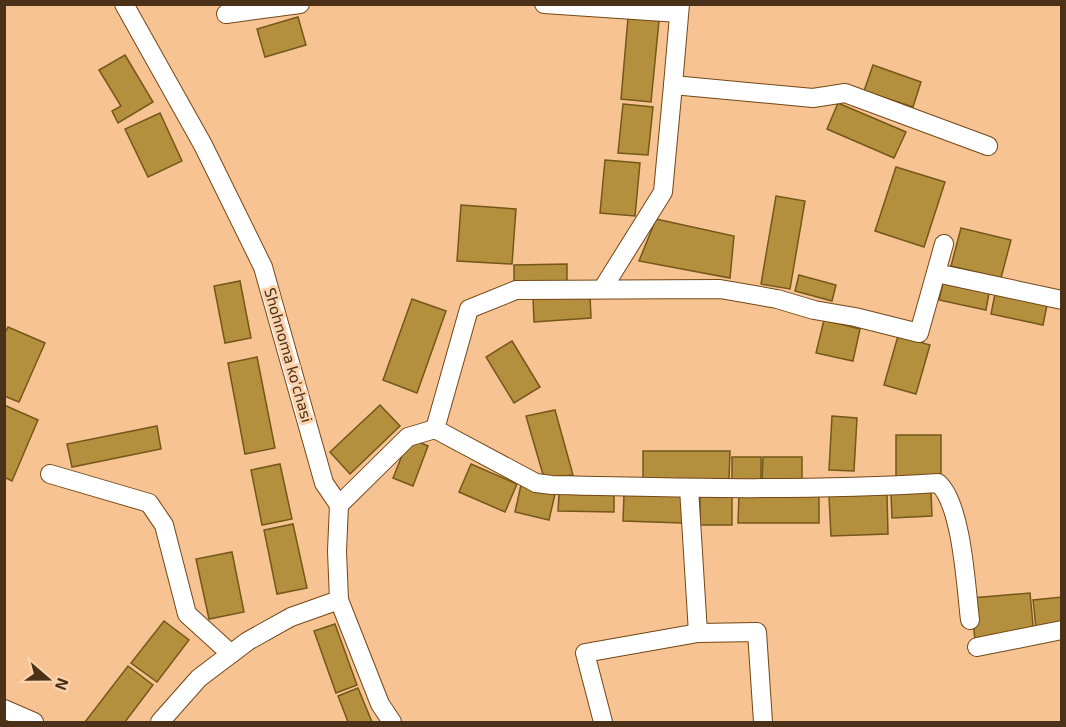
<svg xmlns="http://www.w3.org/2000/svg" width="1066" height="727" viewBox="0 0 1066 727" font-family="'Exo 2',sans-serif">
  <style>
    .building { fill: #b48f3e; stroke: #735818; stroke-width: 1.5 }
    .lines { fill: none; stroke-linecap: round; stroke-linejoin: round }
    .street-casing { stroke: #734716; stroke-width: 20 }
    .street { stroke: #fff; stroke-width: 18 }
    .labels { text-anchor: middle; stroke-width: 6; stroke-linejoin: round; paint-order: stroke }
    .street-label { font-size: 16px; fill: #4b3118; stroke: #fbd3af }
  </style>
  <rect width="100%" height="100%" fill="#f7c393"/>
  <g class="building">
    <polygon points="298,17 306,45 265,57 257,29"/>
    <polygon points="628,18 659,21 651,102 621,99"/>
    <polygon points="125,55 153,102 118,123 112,111 121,106 99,70"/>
    <polygon points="873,65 921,82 913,107 864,91"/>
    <polygon points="838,103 906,132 894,158 827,129"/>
    <polygon points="623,104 653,107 648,155 618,153"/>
    <polygon points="160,113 182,161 148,177 125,129"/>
    <polygon points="605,160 640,163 635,216 600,213"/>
    <polygon points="896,167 945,182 924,247 875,231"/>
    <polygon points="776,196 805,201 790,289 761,284"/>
    <polygon points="461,205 516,209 512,264 457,261"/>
    <polygon points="656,219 734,236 730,278 639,261"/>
    <polygon points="961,228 1011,240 1001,278 951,266"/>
    <polygon points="567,264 567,284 514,286 514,265"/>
    <polygon points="799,275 836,285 832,301 795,291"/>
    <polygon points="240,281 251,338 225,343 214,286"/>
    <polygon points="943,283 989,293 986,310 939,300"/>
    <polygon points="995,294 1047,305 1043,325 991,314"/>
    <polygon points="590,295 591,318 534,322 533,298"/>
    <polygon points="412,299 446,311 417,393 383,380"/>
    <polygon points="824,320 860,329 853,361 816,353"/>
    <polygon points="8,327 45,343 19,402 4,396 4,335"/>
    <polygon points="898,336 930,345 916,394 884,385"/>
    <polygon points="512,341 540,387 514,403 486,357"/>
    <polygon points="257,357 275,448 245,454 228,363"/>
    <polygon points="4,405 38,420 12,481 4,477"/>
    <polygon points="380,405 400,426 350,474 330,452"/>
    <polygon points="555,410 573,475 544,478 526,416"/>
    <polygon points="832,416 857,418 854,471 829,470"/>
    <polygon points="157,426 161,449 72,467 67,444"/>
    <polygon points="896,435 941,435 941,480 896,481"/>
    <polygon points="409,438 428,446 413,486 393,478"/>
    <polygon points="643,451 730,451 729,480 643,479"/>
    <rect x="732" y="457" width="29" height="23"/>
    <polygon points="763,457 802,457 802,480 762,480"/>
    <polygon points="280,464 292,519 262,525 251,470"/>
    <polygon points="471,464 517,484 505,512 459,492"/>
    <polygon points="521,485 555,494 549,520 515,512"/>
    <polygon points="931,492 932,516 892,518 891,494"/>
    <polygon points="559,494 614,495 614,512 558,511"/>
    <polygon points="624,494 683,496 682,523 623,521"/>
    <polygon points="887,494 888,534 831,536 829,496"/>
    <rect x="700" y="495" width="32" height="30"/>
    <polygon points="739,495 819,495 819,523 738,523"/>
    <polygon points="293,524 307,588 277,594 264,530"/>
    <polygon points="232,552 244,612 209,619 196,559"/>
    <polygon points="1030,593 1034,635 975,641 971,598"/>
    <polygon points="1062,597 1062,625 1036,628 1033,600"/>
    <polygon points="164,621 189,640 157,682 131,663"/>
    <polygon points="335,624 357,685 336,693 314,631"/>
    <polygon points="128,666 153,685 125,722 85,722"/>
    <polygon points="358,688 372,722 348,722 338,696"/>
  </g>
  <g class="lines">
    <g class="street-casing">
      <g id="street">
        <polyline points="124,4 203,145 263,267 324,483 339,505 337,551 339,600 380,704 392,722"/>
        <polyline points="544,4 679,13"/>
        <polyline points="680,4 673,85 813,98 845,93 988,146"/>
        <polyline points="226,14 300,4"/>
        <polyline points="936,273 1062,300"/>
        <polyline points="603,288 663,192 673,85"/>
        <polyline points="435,429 469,309 516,290 720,289 777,299 814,310 855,317 919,333 944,244"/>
        <polyline points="50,474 149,503 164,525 187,614 231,654"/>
        <polyline points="689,488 698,633 757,632 763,722"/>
        <path d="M339,505l69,-68 27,-8 101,54 16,2c129,3 257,6 386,-2 24,21 28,104 32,137"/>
        <polyline points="977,647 1062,630"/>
        <polyline points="4,709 34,722"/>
        <polyline points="160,722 199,678 248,641 291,617 339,600"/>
        <polyline points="603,722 585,653 698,633"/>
      </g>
    </g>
    <use href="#street" class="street"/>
  </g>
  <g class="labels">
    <g class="street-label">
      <text transform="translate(289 355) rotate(74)" y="6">Shohnoma ko'chasi</text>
    </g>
  </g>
  <rect width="1066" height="727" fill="none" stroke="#4b3118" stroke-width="12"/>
  <g transform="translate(48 679) rotate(110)" stroke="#fbd3af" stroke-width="4.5" paint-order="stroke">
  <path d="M0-4.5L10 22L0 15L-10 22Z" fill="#4b3118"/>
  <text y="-9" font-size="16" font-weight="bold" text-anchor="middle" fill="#4b3118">N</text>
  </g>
</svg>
